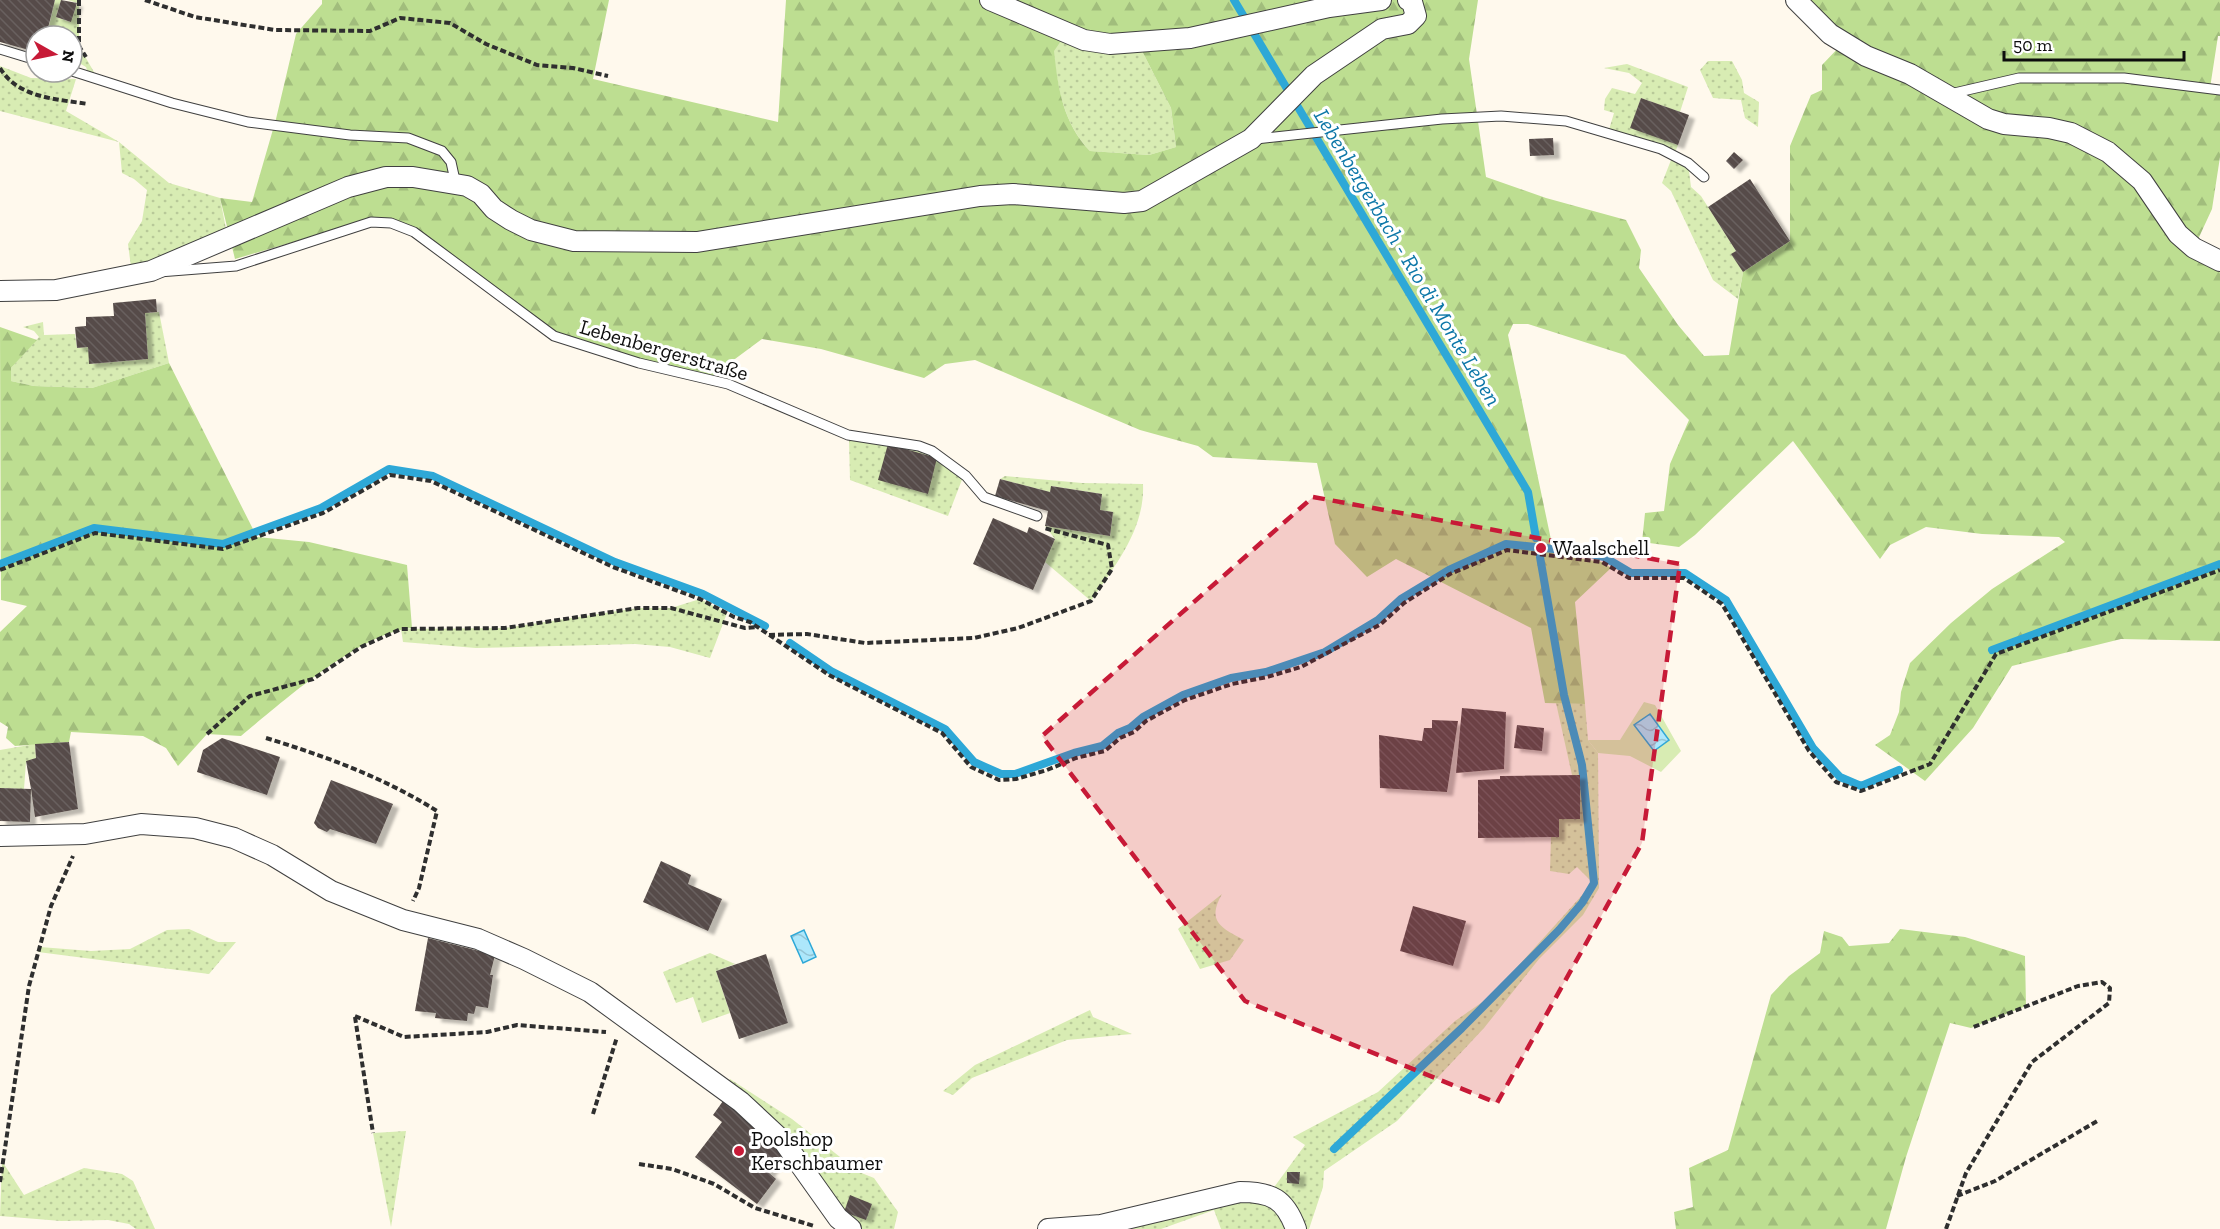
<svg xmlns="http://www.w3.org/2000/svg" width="2220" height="1229" viewBox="0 0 2220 1229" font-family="'Zilla Slab',serif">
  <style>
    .grass { fill: url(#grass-dots) }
    .forest { fill: url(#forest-firs); fill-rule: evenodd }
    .park { fill: #d8ecb3 }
    .water { fill: url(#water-waves); stroke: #2ea8d7; stroke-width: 1.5 }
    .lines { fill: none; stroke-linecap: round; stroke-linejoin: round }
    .stream { stroke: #2ea8d7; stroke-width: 8 }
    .building { fill: url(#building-back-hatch); filter: url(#shadow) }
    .service-casing { stroke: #404040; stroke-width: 11 }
    .minor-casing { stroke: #404040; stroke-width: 22 }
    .path { stroke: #2f2f2f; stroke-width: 4; stroke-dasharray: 6 3; stroke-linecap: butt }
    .service { stroke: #fff; stroke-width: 9 }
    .minor { stroke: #fff; stroke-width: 20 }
    .marked { fill: #c71a37; fill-opacity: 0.2; stroke: #c71a37; stroke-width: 4.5; stroke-dasharray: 12 8; stroke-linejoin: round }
    .poi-dot { fill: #c71a37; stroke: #fff; stroke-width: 2 }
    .labels { text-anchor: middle; stroke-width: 6; stroke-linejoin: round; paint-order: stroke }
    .street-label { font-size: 21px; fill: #0d0d0d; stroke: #fff }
    .poi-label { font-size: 21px; fill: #0d0d0d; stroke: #fff; text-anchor: start }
    .water-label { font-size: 22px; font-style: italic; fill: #0d77a8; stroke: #fff }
  </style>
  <defs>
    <pattern id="grass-dots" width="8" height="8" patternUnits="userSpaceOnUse" patternTransform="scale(1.5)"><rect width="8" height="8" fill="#d8ecb3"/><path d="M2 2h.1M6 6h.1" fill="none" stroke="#b8c999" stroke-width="1.8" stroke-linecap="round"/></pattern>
    <pattern id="forest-firs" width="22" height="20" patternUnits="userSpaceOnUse" patternTransform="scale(1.5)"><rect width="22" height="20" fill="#bdde91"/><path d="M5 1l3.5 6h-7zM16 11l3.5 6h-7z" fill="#a1bd7c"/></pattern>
    <pattern id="water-waves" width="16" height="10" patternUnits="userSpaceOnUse" patternTransform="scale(1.5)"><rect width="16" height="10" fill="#ade7fb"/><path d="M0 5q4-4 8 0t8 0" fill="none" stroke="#94c5d6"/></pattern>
    <pattern id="building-back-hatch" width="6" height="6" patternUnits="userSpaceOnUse" patternTransform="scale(1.5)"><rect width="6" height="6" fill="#564c48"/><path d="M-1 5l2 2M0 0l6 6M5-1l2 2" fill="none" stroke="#69615e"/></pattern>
    <filter id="shadow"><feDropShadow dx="6" dy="4" stdDeviation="1.5" flood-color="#0004"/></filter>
  </defs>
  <rect width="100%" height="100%" fill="#fff9ed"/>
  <g class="grass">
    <polygon points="55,0 61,0 56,17 70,22 77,3 68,0 79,0 79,46 98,79 89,76 86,67 74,60 72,36 68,36 68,32 49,26"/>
    <path d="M1061,41l77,2 33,65 5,39 -27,8 -59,-4c-27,-28 -32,-63 -37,-101z"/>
    <polygon points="1708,61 1732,61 1742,80 1744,93 1759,102 1758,127 1745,118 1741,100 1713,98 1700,70"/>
    <polygon points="1627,64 1688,87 1680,112 1641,98 1631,127 1678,145 1674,155 1688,163 1691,187 1701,196 1736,251 1732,254 1743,272 1738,299 1713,280 1671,191 1662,183 1673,155 1608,133 1614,113 1604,110 1605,99 1612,88 1635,94 1642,83 1629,73 1604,68"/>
    <polygon points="0,66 31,78 76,79 66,111 119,142 169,183 220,198 227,234 131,267 128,244 142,221 147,190 134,179 122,173 119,142 0,111"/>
    <polygon points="159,312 169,363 92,388 34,386 11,381 11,368 39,337 34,331 23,327 43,322 44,335 75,334 77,348 88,347 90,364 148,359 145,313"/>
    <polygon points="849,440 920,451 933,456 963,477 948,516 850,480"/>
    <path d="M1005,476l77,7 61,1c2,45 -27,80 -52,117l-46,-39 10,-23 -10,-13 65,10 3,-24 -13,-2 2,-16 -50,-8 -2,6 -50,-13z"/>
    <polygon points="700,599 727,613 710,658 670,647 635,644 476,648 403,642 401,629 505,628 638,608 671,608"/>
    <polygon points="1556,703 1585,704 1588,740 1598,753 1599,888 1583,915 1539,959 1484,1028 1397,1121 1324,1171 1323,1187 1309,1229 1221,1229 1214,1210 1161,1229 1117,1229 1269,1194 1305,1145 1293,1137 1378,1092 1455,1021 1491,996 1593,883 1577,867 1569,874 1550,871 1551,837 1559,837 1559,819 1580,818 1580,775 1572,775"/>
    <polygon points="35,744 36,758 26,762 24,789 0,788 0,750"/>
    <path d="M1222,894c-16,28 0,34 22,46l-14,20 -30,9 -22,-40z"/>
    <polygon points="189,929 218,942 236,942 209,974 38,952 40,947 91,951 130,949 167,930"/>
    <polygon points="710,953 735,964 716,971 730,1013 702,1023 693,997 676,1003 663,972"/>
    <polygon points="1090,1010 1093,1017 1132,1034 1067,1040 972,1078 953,1095 943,1091 975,1065"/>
    <polygon points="730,1079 792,1119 859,1172 874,1178 898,1212 894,1229 851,1229 723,1088"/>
    <polygon points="406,1131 391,1227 373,1133"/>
    <polygon points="2,1161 24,1195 84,1168 122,1174 133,1181 155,1229 136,1229 129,1224 108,1220 61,1221 0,1216"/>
  </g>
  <g class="forest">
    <path d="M322,0h287l-16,79 185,43 8,-122h692l-9,59 17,118 60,21 80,22 15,30 -2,18 39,57 26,31 25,-1 14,-83 47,-31v-95l21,-51 11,-5v-25l21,-22 -47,-43h424v36h-2l-8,52 10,2v67l-8,52 -18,39 26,13v380l-99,-2 -109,27 -39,62 -48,53 -50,-36 15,-10 9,-23 2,-20 9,-29 41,-40 41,-34 73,-47 -6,-5 -77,-3 -56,-7 -36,18 -10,14 -87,-118 -98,94 -16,12 -37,-5 3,-29 19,-2 6,-47 19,-44 -64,-65 -97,-31h-15l-5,11 46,219 48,8 9,6 -36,34 10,102 -40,-1 -14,-75 -135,-69 -29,18 -32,-33 -18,-81 -104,-6 -15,-11 -58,-16 -165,-70 -30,4 -21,14 -103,-29 -59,-10 -50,37 -77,-18 -70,-19 -158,-113 -36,-7 -136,40 -15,-61 32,4 24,-83 20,-85 26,-30zM1061,41l77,2 33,65 5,39 -27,8 -59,-4c-27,-28 -32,-63 -36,-100z"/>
    <path d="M0,327l37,13 -26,28v13l23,5 58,2 77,-25 88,174 52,5 98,23 5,63c-51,4 -131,75 -171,108l-34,-2 -29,32 -12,-18 -23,-12 -72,-4 -2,10 -54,4 -9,-8 2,-11 -8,-5v-90l27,-26 -26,-6z"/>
    <polygon points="1900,929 1965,937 2025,956 2026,1006 1971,1028 1950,1023 1906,1157 1886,1229 1676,1229 1674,1212 1693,1207 1689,1168 1728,1150 1771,995 1789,976 1820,953 1824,931 1842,937 1849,946 1889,943"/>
  </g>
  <polygon class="park" points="1644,702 1655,705 1681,751 1661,772 1630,756 1598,753 1588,740 1620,740"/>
  <g class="water">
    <polygon points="1650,714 1669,740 1654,751 1634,725"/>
    <polygon points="804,930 816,957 803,963 791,936"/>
  </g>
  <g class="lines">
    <g class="stream">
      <polyline points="1234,0 1528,492 1536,538"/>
      <polyline points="0,564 94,528 223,544 321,508 389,469 433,476 615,562 703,594 765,626"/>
      <polyline points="790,643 831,671 945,729 974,762 1001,774 1015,774 1074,753 1102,746 1118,733 1130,728 1143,717 1183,695 1231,678 1266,672 1325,652 1378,620 1401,599 1449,570 1506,544 1583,552 1604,557 1631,573 1685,573 1726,600 1813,748 1840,777 1861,786 1899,770"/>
      <polyline points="1992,650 2220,564"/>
      <polyline points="1334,1149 1462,1028 1559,930 1582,903 1594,883 1582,765 1564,695 1540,557"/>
    </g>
  </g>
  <g class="building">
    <polygon points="0,0 55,0 46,36 36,36 36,52 0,42"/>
    <polygon points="61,0 77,3 71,22 56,17"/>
    <polygon points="1641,98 1689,115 1678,145 1630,128"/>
    <polygon points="1553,138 1554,155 1530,156 1529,139"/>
    <polygon points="1734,152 1743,160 1734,169 1726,161"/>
    <polygon points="1750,179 1790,241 1743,272 1731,254 1736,251 1708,207"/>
    <polygon points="156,299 157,312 145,313 148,359 89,364 88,347 77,348 75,327 86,326 86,317 114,316 113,303"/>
    <polygon points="888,444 937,458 928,494 878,480"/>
    <polygon points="1000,479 1050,492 1051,486 1102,494 1100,510 1113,512 1110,536 1045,526 1048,511 995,496"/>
    <polygon points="993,518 1027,533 1029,527 1055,539 1033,590 973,564"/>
    <polygon points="1462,708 1506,712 1504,769 1456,773"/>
    <polygon points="1432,720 1458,721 1447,792 1380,788 1379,735 1422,741 1424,728 1432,728"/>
    <polygon points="1517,725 1544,728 1542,751 1514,748"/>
    <polygon points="222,738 280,757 267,795 197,772 203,750"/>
    <polygon points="69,742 78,809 35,817 31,789 30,822 0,821 0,788 31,789 26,761 36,758 35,744"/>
    <polygon points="1580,775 1580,819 1559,819 1559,837 1478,838 1478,780 1500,779 1500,776"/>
    <polygon points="331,780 393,804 376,844 330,829 327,832 318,828 314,823"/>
    <polygon points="661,861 691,875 688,884 722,899 708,931 643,902"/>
    <polygon points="1413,906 1466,921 1453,966 1400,951"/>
    <polygon points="428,938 495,955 490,975 493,975 488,1008 476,1006 474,1014 468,1013 467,1021 435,1018 436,1013 415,1011"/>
    <polygon points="766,954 788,1023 739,1039 716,971"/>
    <polygon points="723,1101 786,1149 769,1173 776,1179 757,1204 695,1157 722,1122 713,1115"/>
    <polygon points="1287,1172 1300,1172 1299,1184 1287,1183"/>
    <polygon points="850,1195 872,1204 866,1220 844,1212"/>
  </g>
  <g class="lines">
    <g class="service-casing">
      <g id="service">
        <polyline points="0,49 36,60"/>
        <polyline points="72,71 172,103 248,122 350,135 408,138 442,151 451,162 456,185"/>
        <polyline points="1950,94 2019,78 2124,78 2220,90"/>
        <polyline points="1256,139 1442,119 1501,116 1566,121 1661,149 1688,163 1704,177"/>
        <polyline points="159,272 236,266 371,222 391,223 414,232 554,336 639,363 728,384 848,435 919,446 932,451 966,476 984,497 1037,516"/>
      </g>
    </g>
    <g class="minor-casing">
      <g id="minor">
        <polyline points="990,0 1084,40 1110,44 1190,38 1329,7 1381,0"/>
        <polyline points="1796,0 1830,34 1866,56 1910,74 1988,119 2004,124 2049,128 2071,133 2108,152 2142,181 2178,234 2194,248 2220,261"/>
        <polyline points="0,291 56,290 151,271 348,187 386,177 413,177 467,186 481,194 494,209 511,220 531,230 574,241 697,242 980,196 1013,194 1124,203 1142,201 1251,139 1314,75 1382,29 1408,24 1416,16 1412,2 1408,0"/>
        <polyline points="0,836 85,834 141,824 195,828 234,838 272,855 331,891 403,920 478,939 524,959 590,992 741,1102 784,1142 838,1218 851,1229"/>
        <path d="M1048,1229l53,-4 139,-33c32,0 45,7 56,37"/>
      </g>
    </g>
    <g class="path">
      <polyline points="79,0 79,46 86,57"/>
      <polyline points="145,0 195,17 275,30 370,31 400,18 450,23 486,44 537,65 573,68 608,76"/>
      <path d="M0,68c18,30 56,31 88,36"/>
      <polyline points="0,570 95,533 223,549 323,513 390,475 431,481 613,567 700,599 734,617 750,622 829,675 942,733 971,767 999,780 1016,779 1047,770 1076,758 1105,751 1120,738 1134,732 1146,721 1185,700 1232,684 1267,677 1301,667 1381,624 1404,603 1450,574 1507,550 1602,562 1629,578 1684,578 1722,604 1809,751 1836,782 1861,791 1930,764 1996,654 2220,570"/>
      <polyline points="769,635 807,634 865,643 974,638 1018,628 1091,601 1112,569 1108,545 1044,528"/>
      <polyline points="207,734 250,696 313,679 361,647 401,629 505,628 638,608 671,608 745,628 757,627"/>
      <path d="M266,738c59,18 119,40 171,73l-18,77 -6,13"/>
      <polyline points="355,1016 404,1037 487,1032 517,1025 606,1032"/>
      <polyline points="355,1017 373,1133"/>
      <polyline points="593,1114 617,1037"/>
      <polyline points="639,1164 672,1169 714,1184 755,1208 814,1226"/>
      <polyline points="0,1182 29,986 51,906 73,856"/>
      <polyline points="1957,1196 1995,1181 2099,1120"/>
      <polyline points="1946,1229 1966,1173 2032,1062 2109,1003 2110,988 2102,982 2078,986 1971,1028"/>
    </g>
    <use href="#service" class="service"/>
    <use href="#minor" class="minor"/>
  </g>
  <path class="marked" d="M1313,497l367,67 -38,279 -145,260 -252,-102 -203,-265z"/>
  <g class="poi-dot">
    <circle cx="1541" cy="548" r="6"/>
    <circle cx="739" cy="1151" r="6"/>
  </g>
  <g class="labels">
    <g class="street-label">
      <text transform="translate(664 350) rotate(16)" y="7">Lebenbergerstraße</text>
    </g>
    <g class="poi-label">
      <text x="1553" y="555">Waalschell</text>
      <text x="751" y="1146">Poolshop<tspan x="751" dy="24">Kerschbaumer</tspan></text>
    </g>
    <g class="water-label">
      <text transform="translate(1408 257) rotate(59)" y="8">Lebenbergerbach - Rio di Monte Leben</text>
    </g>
  </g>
  <g transform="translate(54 54) rotate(99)"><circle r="28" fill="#ffffff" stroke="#9e9e9e" stroke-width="1.5"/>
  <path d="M0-4.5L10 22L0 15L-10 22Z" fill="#c71a37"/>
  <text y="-9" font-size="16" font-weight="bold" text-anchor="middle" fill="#0d0d0d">N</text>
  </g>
  <path d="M2004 51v9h180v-9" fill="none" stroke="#0d0d0d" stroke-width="3"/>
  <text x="2013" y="51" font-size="18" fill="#0d0d0d" stroke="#ffffff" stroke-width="4.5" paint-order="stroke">50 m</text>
</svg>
